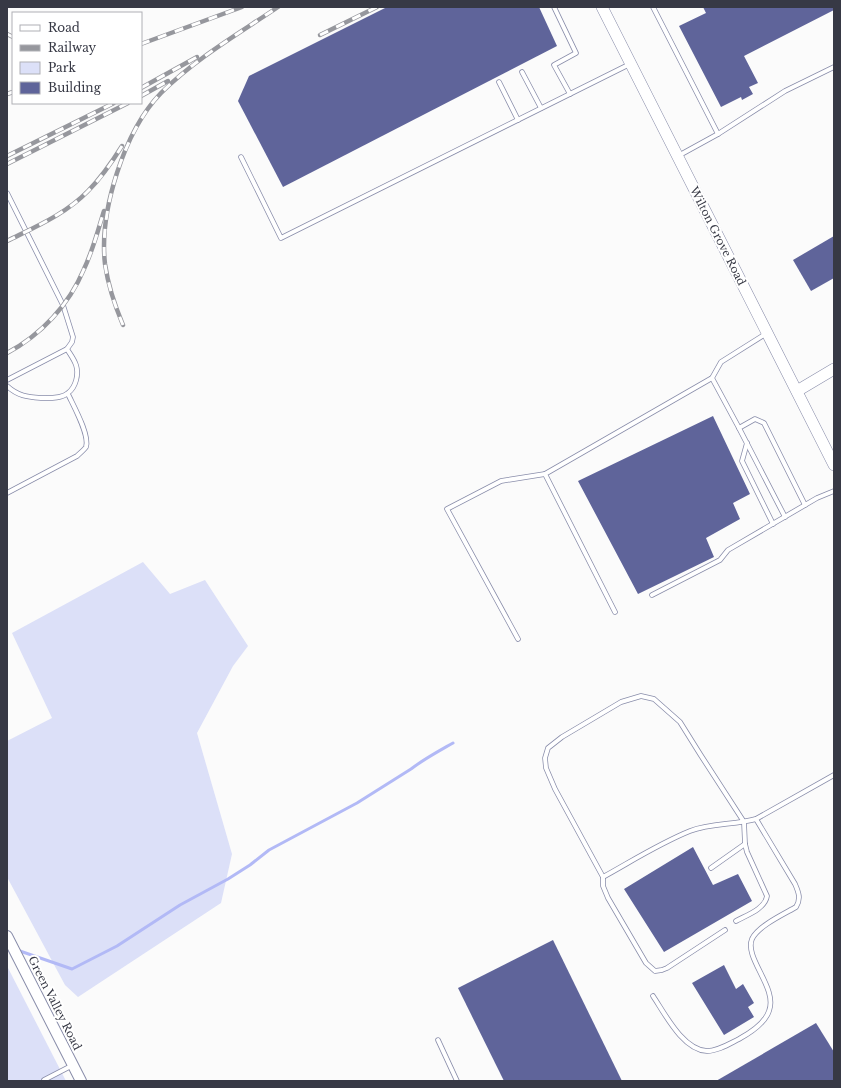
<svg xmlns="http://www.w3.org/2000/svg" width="841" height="1088" viewBox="0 0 841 1088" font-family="'Libre Baskerville',serif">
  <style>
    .green { fill: #dce0f8 }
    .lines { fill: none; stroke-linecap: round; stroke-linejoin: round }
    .stream { stroke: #b2b9f6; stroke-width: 3 }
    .building { fill: #5f649a }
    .service-casing { stroke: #898daa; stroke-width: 5.5 }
    .tertiary-casing { stroke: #898daa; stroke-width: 12 }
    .secondary-casing { stroke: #898daa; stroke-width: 12 }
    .service { stroke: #fff; stroke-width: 4 }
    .tertiary { stroke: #fff; stroke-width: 10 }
    .secondary { stroke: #fff; stroke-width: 11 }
    .rail-casing { stroke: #96979d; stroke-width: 4.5 }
    .rail { stroke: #fff; stroke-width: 3; stroke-dasharray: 9; stroke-linecap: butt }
    .labels { text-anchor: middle; stroke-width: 4; stroke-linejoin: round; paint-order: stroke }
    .street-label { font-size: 11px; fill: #373945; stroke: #fff }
  </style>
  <rect width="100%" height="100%" fill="#fbfbfb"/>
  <g class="green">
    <polygon points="143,562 170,594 205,580 248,646 233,666 197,733 232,854 221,903 78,997 65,985 7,877 7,741 52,718 12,633"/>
    <polygon points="7,966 66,1081 7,1081"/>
  </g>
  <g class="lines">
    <path class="stream" d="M17,950l55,19 45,-23 63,-41 48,-26 22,-14 19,-15 88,-47 54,-34c13,-10 28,-18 42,-26"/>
  </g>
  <g class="building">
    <polygon points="387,7 539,7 557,46 283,187 238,101 249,76"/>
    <polygon points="703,7 834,7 834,10 744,56 758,83 749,87 753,94 742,100 741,97 721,107 679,26 706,13"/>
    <polygon points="834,236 834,278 811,291 793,260"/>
    <polygon points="713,416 750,494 733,503 740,519 706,538 714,557 638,594 578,481"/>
    <polygon points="693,847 713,885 738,874 752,901 664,952 624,889"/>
    <polygon points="553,940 622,1081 504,1081 458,988"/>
    <polygon points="724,965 736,989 743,984 754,1003 748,1007 754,1017 724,1035 692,983"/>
    <polygon points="816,1023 834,1052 834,1081 716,1081"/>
  </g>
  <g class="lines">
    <g class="service-casing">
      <g id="service">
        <polyline points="554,7 576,53 554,65 570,94"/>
        <polyline points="653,7 718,134 678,156"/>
        <polyline points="522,72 541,108"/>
        <polyline points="499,82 518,120"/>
        <polyline points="718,134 785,91 834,67"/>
        <polyline points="241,157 281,238 630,64"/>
        <polyline points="7,193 63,305 73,337 72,342 67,349"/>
        <polyline points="712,378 739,428"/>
        <path d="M7,380l60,-31c3,5 7,10 9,16 3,9 0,22 -8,28 -7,6 -19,5 -27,5 -14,-1 -23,-2 -34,-12"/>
        <polyline points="747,443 742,461 773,524"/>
        <path d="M7,493l70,-37c3,-3 7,-6 9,-9 4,-12 -13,-42 -18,-53"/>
        <polyline points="785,517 739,428 755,419 764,423 805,505"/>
        <polyline points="652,595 720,560 728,550 817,498 834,491"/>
        <polyline points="615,612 545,474 712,378 721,362 767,333"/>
        <polyline points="518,639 447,509 501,481 545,474"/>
        <polyline points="711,868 745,844"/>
        <path d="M603,877l-48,-88 -9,-21 -1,-10 3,-10 14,-11 59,-35 20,-6 13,3 26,23 20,32 44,68 1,22 2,8 20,44c-2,13 -20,19 -31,25"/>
        <path d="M725,930l-58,38 -5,2 -7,1 -9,-8 -38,-65 -5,-12v-9c29,-16 57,-34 87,-46 21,-8 45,-6 66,-12l78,-44"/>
        <path d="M653,996c12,18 30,54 54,55 11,0 22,-7 32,-12 11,-6 26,-16 30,-28 9,-23 -25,-53 -17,-72 6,-13 32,-25 44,-32 5,-8 3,-14 -1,-23l-39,-65"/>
        <polyline points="438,1040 457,1081"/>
        <polyline points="44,1080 73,1065"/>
      </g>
    </g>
    <g class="tertiary-casing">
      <polyline id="tertiary" points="7,936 81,1081"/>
    </g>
    <g class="secondary-casing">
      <g id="secondary">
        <polyline points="602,7 834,465"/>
        <polyline points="797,391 834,369"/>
      </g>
    </g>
    <use href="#service" class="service"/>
    <use href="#tertiary" class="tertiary"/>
    <use href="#secondary" class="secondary"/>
    <g class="rail-casing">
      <g id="rail">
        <polyline points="7,34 13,37"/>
        <polyline points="320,35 377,7"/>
        <polyline points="141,44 242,7"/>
        <polyline points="141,88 197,57"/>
        <polyline points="7,94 13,92"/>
        <polyline points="141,96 168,81"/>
        <polyline points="7,156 114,103"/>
        <polyline points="7,164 128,103"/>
        <path d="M7,241c28,-14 59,-27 81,-50 14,-14 24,-29 34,-45"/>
        <path d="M123,325c-8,-19 -15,-40 -18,-61 -6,-52 19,-133 56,-171 34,-34 77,-59 117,-86"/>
        <path d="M7,353c34,-18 62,-48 77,-84 9,-19 14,-39 20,-58"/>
      </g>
    </g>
    <use href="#rail" class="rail"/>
  </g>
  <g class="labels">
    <g class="street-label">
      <text transform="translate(718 236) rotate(63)" y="4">Wilton Grove Road</text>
      <text transform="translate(55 1003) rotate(63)" y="4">Green Valley Road</text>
    </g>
  </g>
  <rect width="841" height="1088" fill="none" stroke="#373945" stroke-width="16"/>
  <rect x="12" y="12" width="130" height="92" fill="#ffffff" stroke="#afb0b5"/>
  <rect x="20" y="25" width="20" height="6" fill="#ffffff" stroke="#afb0b5"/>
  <text x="48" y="32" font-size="12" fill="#373945">Road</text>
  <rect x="20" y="45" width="20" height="6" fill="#96979d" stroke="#afb0b5"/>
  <text x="48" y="52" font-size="12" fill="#373945">Railway</text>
  <rect x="20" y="62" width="20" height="12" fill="#dce0f8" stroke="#afb0b5"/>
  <text x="48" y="72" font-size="12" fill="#373945">Park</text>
  <rect x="20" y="82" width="20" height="12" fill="#5f649a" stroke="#afb0b5"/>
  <text x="48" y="92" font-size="12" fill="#373945">Building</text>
</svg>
